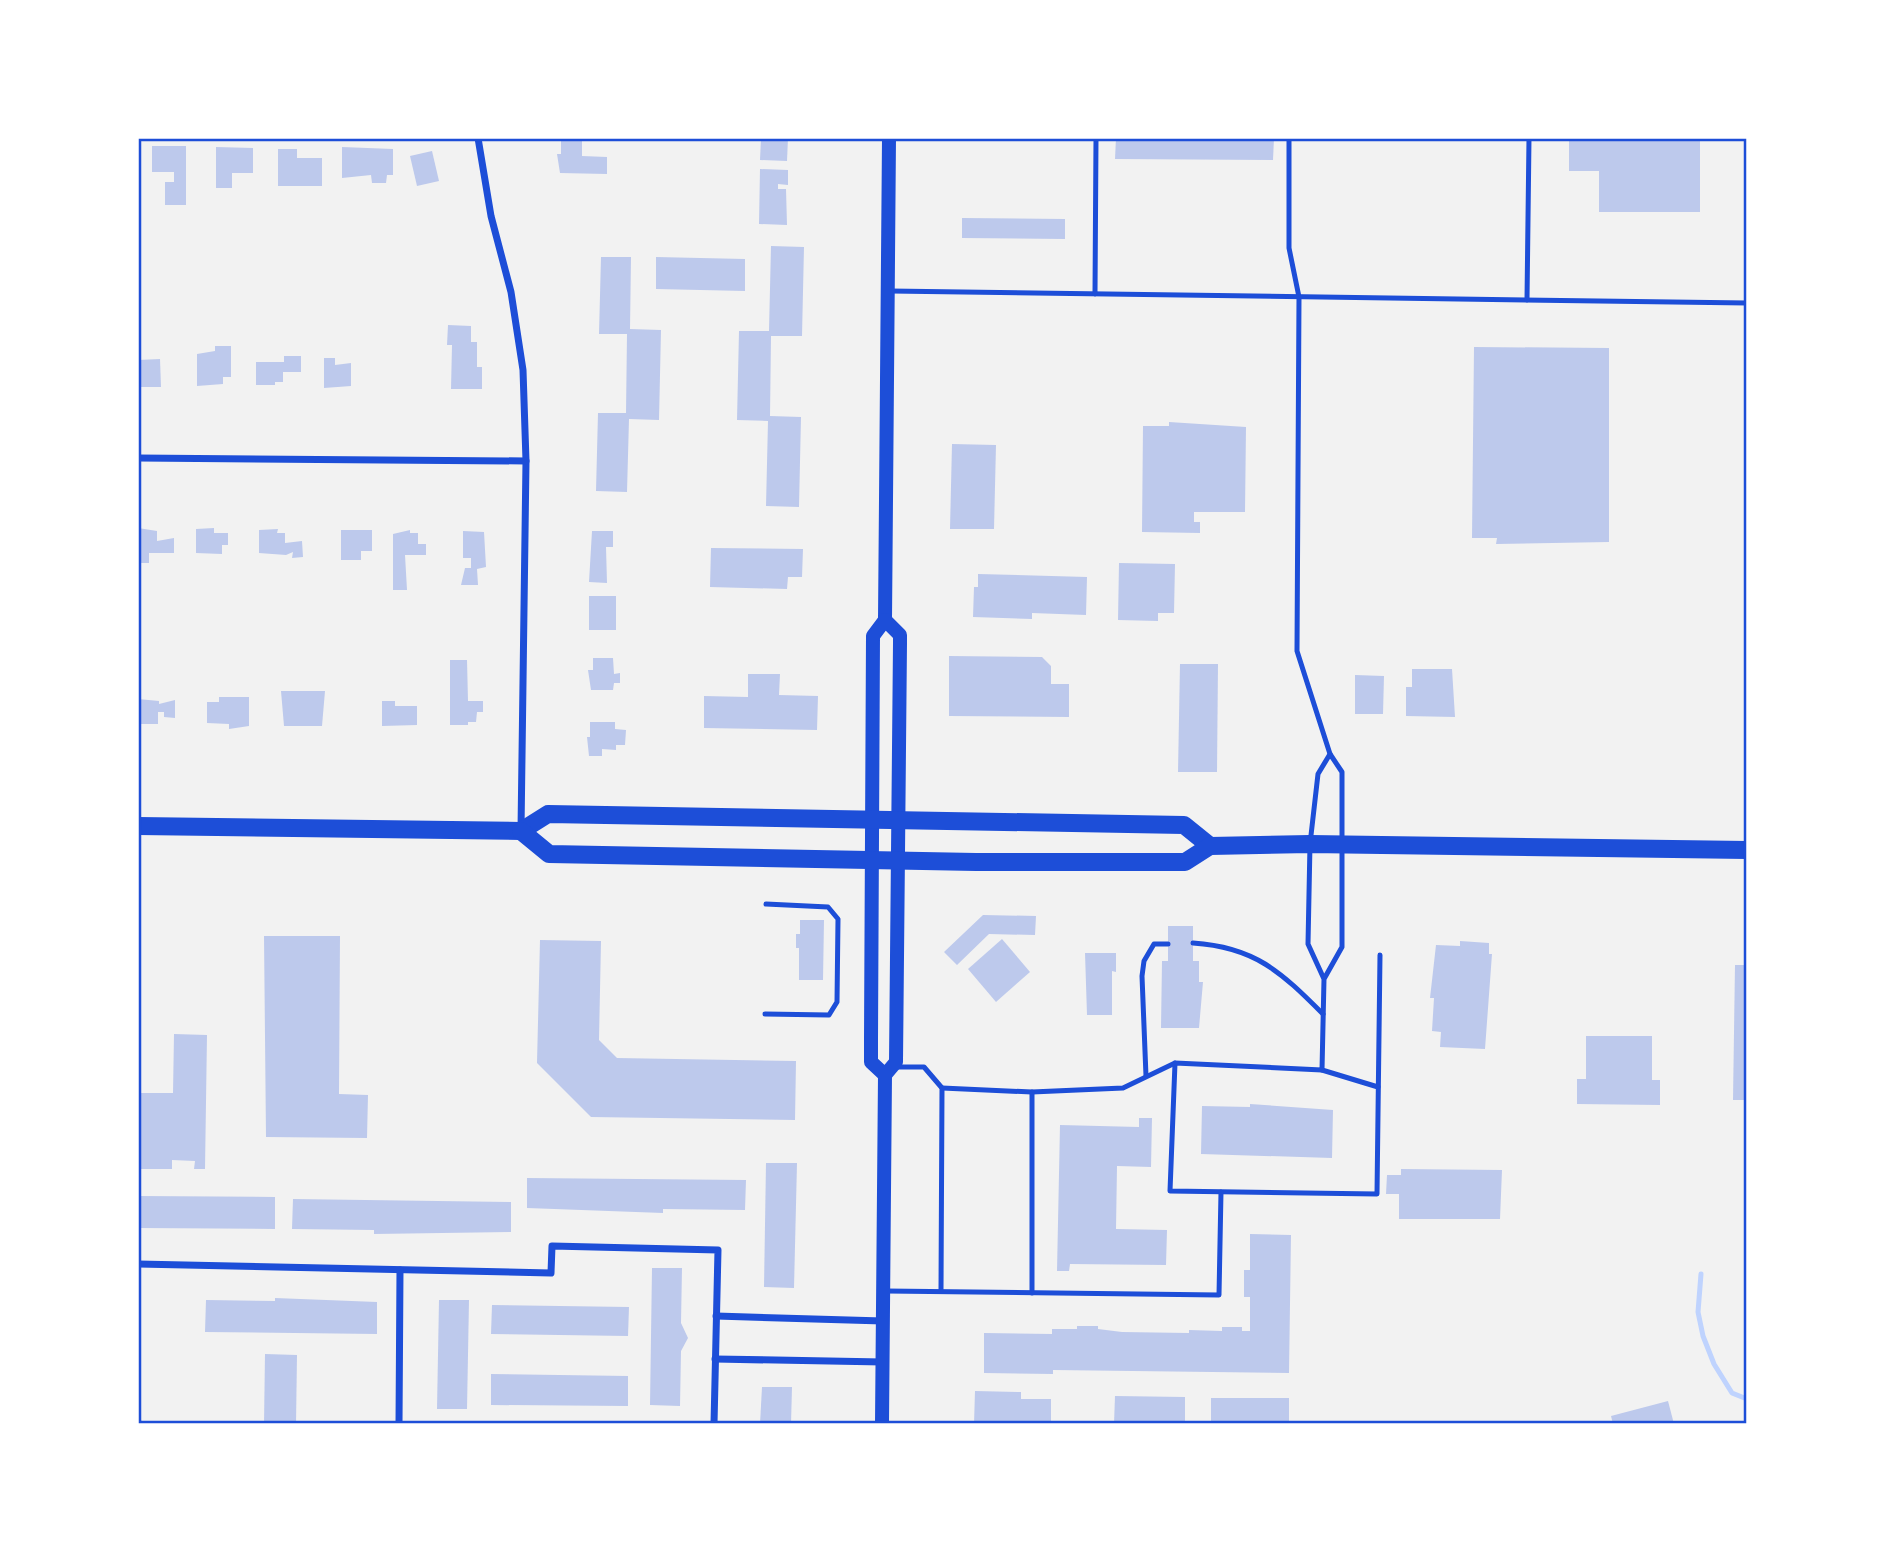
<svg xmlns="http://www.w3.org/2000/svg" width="1885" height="1562" viewBox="0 0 1885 1562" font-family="Raleway,sans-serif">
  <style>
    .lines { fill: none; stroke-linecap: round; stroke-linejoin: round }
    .stream { stroke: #bfd3fe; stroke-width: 5 }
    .building { fill: #bdc9ec }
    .service { stroke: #1d4ed8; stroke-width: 5 }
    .minor { stroke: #1d4ed8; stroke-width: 7 }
    .secondary { stroke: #1d4ed8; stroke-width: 14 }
    .primary { stroke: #1d4ed8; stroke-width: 18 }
    .neatline { fill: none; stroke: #1d4ed8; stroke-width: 2.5 }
  </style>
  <rect width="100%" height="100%" fill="#f2f2f2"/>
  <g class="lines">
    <g class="stream">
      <polyline points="1701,1274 1698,1312 1703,1336 1714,1364 1732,1393 1747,1399"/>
      <polyline points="138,1420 141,1424"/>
    </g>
  </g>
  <g class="building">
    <polygon points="761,138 788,138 787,161 760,160"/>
    <polygon points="1116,138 1274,138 1273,160 1115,159"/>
    <polygon points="1569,138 1700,138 1700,212 1599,212 1599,171 1569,171"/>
    <polygon points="561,139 582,139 582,156 607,157 607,174 560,173 557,154 561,154"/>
    <polygon points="152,146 186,146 186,205 165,205 165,182 174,182 174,172 152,172"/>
    <polygon points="216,147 253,148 253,173 232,173 232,188 216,188"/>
    <polygon points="342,147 393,149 393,175 387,175 386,183 372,183 371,175 342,178"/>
    <polygon points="278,149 297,149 297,158 322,158 322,186 278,186"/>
    <polygon points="432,151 439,181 417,186 410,156"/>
    <polygon points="760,169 788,170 788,185 778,184 778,189 786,189 787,225 759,224"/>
    <polygon points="962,218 1065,219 1065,239 962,238"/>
    <polygon points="771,246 804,247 802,336 771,336 770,416 801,417 799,507 766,506 768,421 737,420 739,331 769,331"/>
    <polygon points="601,257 631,257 630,329 661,330 659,420 629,419 627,492 596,491 598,413 626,413 627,334 599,334"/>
    <polygon points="656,257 745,259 745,291 656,289"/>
    <polygon points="448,325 471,326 471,342 477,342 477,367 482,367 482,389 451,389 452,345 447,345"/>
    <polygon points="215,346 231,346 231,377 223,377 223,384 197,386 197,354 215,351"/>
    <polygon points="1474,347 1609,348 1609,542 1496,544 1497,538 1472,538"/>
    <polygon points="284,356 301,356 301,372 283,372 283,382 275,382 275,385 256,385 256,362 284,362"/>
    <polygon points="324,358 335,358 335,365 351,363 351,386 324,388"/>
    <polygon points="160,359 161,387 138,387 138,360"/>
    <polygon points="1169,422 1246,427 1245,512 1194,512 1194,522 1200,522 1200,533 1142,532 1143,426 1169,426"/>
    <polygon points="952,444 996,445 994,529 950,529"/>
    <polygon points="138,528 157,531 157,541 174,538 174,553 149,553 149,563 138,563"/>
    <polygon points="214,528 214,533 228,533 228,545 222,545 222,554 196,553 196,529"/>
    <polygon points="278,529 277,533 285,533 285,543 302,541 303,557 292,558 293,552 286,555 259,553 259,530"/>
    <polygon points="341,530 372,530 372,551 361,551 361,560 341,560"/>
    <polygon points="410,530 410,533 418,533 418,544 426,544 426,555 405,555 407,590 393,590 393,534"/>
    <polygon points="463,531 484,532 486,567 477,569 478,585 461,585 465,568 471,568 471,558 463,558"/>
    <polygon points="592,531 613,531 613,547 606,547 607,583 589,582"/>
    <polygon points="711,548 803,549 802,577 788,577 787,589 710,587"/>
    <polygon points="1119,563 1175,564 1174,613 1158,613 1158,621 1118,620"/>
    <polygon points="978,574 1087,577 1086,615 1032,613 1032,619 973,617 974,587 978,587"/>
    <rect x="589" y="596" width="27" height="34"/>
    <polygon points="949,656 1042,657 1051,666 1051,684 1069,684 1069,717 949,716"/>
    <polygon points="593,658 613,658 614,674 620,673 620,683 614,683 613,690 591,690 588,670 593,670"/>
    <polygon points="450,660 467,660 468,701 483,701 483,712 477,712 476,722 468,722 468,725 450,725"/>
    <polygon points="1180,664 1218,664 1217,772 1178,772"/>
    <polygon points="1412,669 1452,669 1455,717 1406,716 1406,687 1412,687"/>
    <polygon points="748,674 780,674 779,695 818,696 817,730 704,728 704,696 748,697"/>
    <polygon points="1355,675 1384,676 1383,714 1355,714"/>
    <polygon points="281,691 325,691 322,726 284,726"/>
    <polygon points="219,697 249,697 249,726 229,729 229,724 207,723 207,702 219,702"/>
    <polygon points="138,699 159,701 159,704 175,700 175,718 164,717 164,712 158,712 158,724 138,724"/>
    <polygon points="382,701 395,701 395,706 417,706 417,725 382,726"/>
    <polygon points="590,722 615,722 615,729 626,730 625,745 616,745 616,750 602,749 602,756 589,756 587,737 590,737"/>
    <polygon points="983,915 1036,916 1035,935 989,934 957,965 944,952"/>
    <polygon points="800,920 824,920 823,980 799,980 799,948 796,948 796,934 800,934"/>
    <polygon points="1168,926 1193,926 1193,961 1199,961 1199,982 1203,982 1199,1028 1161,1028 1162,961 1168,961"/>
    <polygon points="264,936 340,936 339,1094 368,1095 367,1138 266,1137"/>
    <polygon points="1002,939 1030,972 996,1002 968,969"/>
    <polygon points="540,940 601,941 599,1040 617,1058 796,1061 795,1120 591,1117 537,1063"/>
    <polygon points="1460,941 1489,943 1489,954 1492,954 1485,1049 1440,1047 1441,1032 1432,1031 1434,998 1430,998 1436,945 1460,946"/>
    <polygon points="1085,953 1116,953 1116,972 1112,971 1112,1015 1087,1015"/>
    <polygon points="1735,965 1747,965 1747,1100 1733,1100"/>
    <polygon points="174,1034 207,1035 205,1169 194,1169 195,1161 172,1160 172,1169 138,1169 138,1093 173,1093"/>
    <polygon points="1586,1036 1652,1036 1652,1080 1660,1080 1660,1105 1577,1104 1577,1079 1586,1079"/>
    <polygon points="1250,1104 1333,1110 1332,1158 1201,1154 1202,1106 1250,1107"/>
    <polygon points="1139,1118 1152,1118 1151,1167 1117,1166 1116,1229 1167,1230 1166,1265 1070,1264 1069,1271 1057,1271 1060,1125 1139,1127"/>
    <polygon points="766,1163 797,1163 794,1288 764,1287"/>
    <polygon points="1401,1169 1502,1170 1500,1219 1399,1219 1399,1194 1386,1194 1387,1175 1401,1175"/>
    <polygon points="527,1178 746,1180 745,1210 663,1209 663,1213 527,1208"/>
    <polygon points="138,1196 275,1197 275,1229 138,1228"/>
    <polygon points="293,1199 511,1202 511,1232 374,1234 374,1230 292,1229"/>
    <polygon points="1250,1234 1291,1235 1289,1373 1053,1370 1053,1374 984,1373 984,1333 1052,1334 1052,1329 1077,1329 1077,1326 1098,1326 1098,1329 1122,1332 1189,1333 1189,1330 1222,1331 1222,1327 1242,1327 1242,1331 1250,1331 1250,1297 1244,1297 1244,1270 1250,1270"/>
    <polygon points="652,1268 682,1268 681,1323 688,1338 681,1351 680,1406 650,1405"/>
    <polygon points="275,1298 377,1302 377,1334 205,1332 206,1300 275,1301"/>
    <polygon points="439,1300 469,1300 467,1409 437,1409"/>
    <polygon points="492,1305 629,1307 628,1336 491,1334"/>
    <polygon points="265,1354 297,1355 296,1424 264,1424"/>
    <polygon points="491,1374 628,1376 628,1406 491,1405"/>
    <polygon points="762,1387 792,1387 791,1424 760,1424"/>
    <polygon points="975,1391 1021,1392 1021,1399 1051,1399 1051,1424 974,1424"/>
    <polygon points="1115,1396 1185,1397 1185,1424 1114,1424"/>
    <rect x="1211" y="1398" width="78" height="26"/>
    <polygon points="1668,1401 1674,1424 1613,1424 1611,1416"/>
  </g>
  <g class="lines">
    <g class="service">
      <polyline points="1289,138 1289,248 1299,297 1297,651 1330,754"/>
      <polyline points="890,291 1747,303"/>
      <polyline points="1095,294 1096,138"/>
      <polyline points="1527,300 1529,138"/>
      <path d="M1193,943c62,4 88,29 130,71"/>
      <polyline points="765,1014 829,1015 837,1002 838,919 828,907 766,904"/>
      <polyline points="1175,1063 1170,1191 1377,1194 1380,955"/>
      <polyline points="895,1067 924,1067 942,1088 941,1291"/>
      <polyline points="1322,1070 1378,1087"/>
      <polyline points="1146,1076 1142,976 1144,961 1154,944 1168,944"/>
      <polyline points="942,1088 1032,1092 1123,1088 1175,1063 1322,1070 1324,979 1308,944 1310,844 1318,774 1330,754 1342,772 1342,947 1324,979"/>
      <polyline points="1032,1092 1032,1293"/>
      <polyline points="886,1291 1219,1295 1221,1192"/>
    </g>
    <g class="minor">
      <polyline points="478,138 491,216 511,292 523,370 526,461 521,830"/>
      <polyline points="138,458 526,461"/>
      <polyline points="138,1264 551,1273 552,1246 718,1250 714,1424"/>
      <polyline points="716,1316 883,1321"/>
      <polyline points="715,1359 883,1362"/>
      <polyline points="399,1424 400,1270"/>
    </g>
    <g class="secondary">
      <polyline points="885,1075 871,1062 871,1038 873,636 885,620 889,138"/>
      <polyline points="882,1424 885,1075 896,1062 900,643 900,635 885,620"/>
    </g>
    <g class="primary">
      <polyline points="138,826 521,831 548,814 1184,825 1210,846"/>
      <polyline points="521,831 549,854 976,862 1185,862 1210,846 1310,844 1747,850"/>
    </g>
  </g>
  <rect width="1885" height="1562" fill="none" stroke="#ffffff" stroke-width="280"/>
  <rect x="140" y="140" width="1605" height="1282" class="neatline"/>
</svg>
